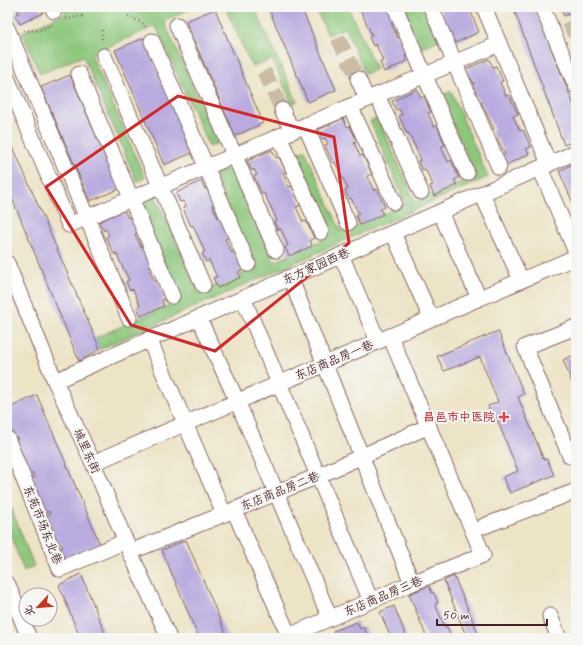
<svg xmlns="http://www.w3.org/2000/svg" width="583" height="645" viewBox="0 0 583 645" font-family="Mynerve,'LXGW WenKai TC',sans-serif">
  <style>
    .green { fill: #8dc77c; stroke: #6c7354 }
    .building { fill: #b9abdf }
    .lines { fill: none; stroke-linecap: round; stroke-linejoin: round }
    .minor-tunnel { stroke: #ccbca6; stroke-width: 15; stroke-dasharray: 15 8; stroke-linecap: butt }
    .minor-casing { stroke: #836461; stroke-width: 17 }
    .path { stroke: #836461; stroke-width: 2.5; stroke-dasharray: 1 3; stroke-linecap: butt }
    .minor { stroke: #fff; stroke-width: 15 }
    .marked { fill: none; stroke: #d62828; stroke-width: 3; stroke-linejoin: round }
    .health-dot { fill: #e0444e; stroke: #f6f6f2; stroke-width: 1.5 }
    .labels { text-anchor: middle; stroke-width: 4; stroke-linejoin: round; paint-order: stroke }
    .street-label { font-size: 12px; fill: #4a1f2b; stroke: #f6f6f2 }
    .health-label { font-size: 12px; font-weight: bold; fill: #be3a42; stroke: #f6f6f2; text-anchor: end }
  </style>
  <rect width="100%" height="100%" fill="#f6f6f2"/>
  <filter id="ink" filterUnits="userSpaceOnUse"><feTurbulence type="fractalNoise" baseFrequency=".025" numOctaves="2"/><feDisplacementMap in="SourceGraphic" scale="8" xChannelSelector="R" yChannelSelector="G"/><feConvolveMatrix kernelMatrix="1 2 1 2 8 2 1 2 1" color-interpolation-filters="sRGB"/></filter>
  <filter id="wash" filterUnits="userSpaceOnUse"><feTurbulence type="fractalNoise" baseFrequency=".012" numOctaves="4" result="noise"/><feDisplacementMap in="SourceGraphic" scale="16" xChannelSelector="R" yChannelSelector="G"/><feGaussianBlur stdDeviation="0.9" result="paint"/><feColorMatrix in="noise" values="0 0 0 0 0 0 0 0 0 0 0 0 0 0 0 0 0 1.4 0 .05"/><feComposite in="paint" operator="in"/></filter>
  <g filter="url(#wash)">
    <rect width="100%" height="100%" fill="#ede3c5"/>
    <g class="green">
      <polygon points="63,7 194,7 164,21 218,143 209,147 156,26 91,54 145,178 137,182 83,56 40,74 22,32 66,13"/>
      <polygon points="225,7 254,7 297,101 292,104 272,59 252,67"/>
      <polygon points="315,7 348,7 376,69 365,74 345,28 328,35"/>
      <polygon points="401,7 426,7 440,39 420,49"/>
      <polygon points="451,91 488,177 100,349 95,338 181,300 137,201 154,193 199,293 255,268 211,169 229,161 274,262 329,237 293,155 305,150 341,232 406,204 370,121 378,118 415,202 476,175 440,96"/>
      <polygon points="7,497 34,566 24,571 7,527"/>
    </g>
    <g id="blocks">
      <g class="building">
        <polygon points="16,7 40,7 43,13 20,24 15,15 19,13"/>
        <polygon points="268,7 301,7 336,90 308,102"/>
        <polygon points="356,7 390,7 396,21 391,23 398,38 401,36 409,54 405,56 407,61 384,72 380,62 383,61 376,44 373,46 369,37 372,36 360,9 357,10"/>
        <polygon points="439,7 469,7 479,32 455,43"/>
        <polygon points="513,7 534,7 576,110 576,140 564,145"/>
        <polygon points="560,7 576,7 576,43 567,23 572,21 569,14 564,16"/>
        <polygon points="215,9 263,123 235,136 186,21"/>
        <polygon points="144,38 192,153 164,165 115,50"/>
        <polygon points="489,59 493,67 496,66 503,81 500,82 506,96 509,95 518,114 513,116 520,131 523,130 531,147 526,149 529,154 506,165 502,156 505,154 497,138 495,139 491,131 494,129 481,102 479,103 471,85 474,84 471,78 468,79 464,70"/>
        <polygon points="70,75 119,189 90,201 41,87"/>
        <polygon points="417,89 421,98 424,96 431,112 428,113 434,127 437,125 445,145 441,147 448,162 451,160 459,178 454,180 457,185 434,196 430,186 433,185 425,169 422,170 418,161 421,160 409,133 407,134 399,116 402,115 399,109 396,110 392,101"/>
        <polygon points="343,118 347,127 350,126 357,141 354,142 360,156 363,155 372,174 367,176 374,191 377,189 385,207 380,209 383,214 360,225 356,216 359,214 351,198 349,199 345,190 348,189 335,162 333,163 325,145 328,144 325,138 322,139 318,130"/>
        <polygon points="7,133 100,349 79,361 7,186"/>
        <polygon points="272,150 276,158 279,157 286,172 283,173 289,187 292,186 301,205 296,207 303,222 306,221 314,238 310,240 312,246 289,256 285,247 288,245 281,229 278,230 274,222 277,220 264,193 262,194 254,176 257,175 254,169 252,171 247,161"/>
        <polygon points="571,165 576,177 576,202 573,203 559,171"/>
        <polygon points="201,181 205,189 208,188 215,203 212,205 218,218 221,217 230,237 225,239 232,253 235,252 243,269 238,272 241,277 218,288 213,278 217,277 209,260 206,262 202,253 205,252 193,225 191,226 183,208 186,206 183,201 180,202 176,193"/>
        <polygon points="124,210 128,218 131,217 138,232 135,234 141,247 144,246 153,265 148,267 155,282 158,281 166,298 162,300 164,306 141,316 137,307 140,306 133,289 130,290 126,282 129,280 116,253 114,254 106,237 109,235 106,229 104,231 99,222"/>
        <polygon points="498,331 524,394 518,397 544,460 547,459 554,475 510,493 503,477 518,471 496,417 493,419 488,406 498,402 480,357 444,371 437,356"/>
        <polygon points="576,354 576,392 563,360"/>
        <polygon points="37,395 100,544 64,560 59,549 63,547 61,543 58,545 46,516 50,514 49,511 46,513 31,480 35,478 33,473 30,475 15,440 18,439 17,437 14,439 8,425 12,423 11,420 8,422 7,420 7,409"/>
        <polygon points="186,540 228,638 199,638 162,550"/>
        <polygon points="81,574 107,638 80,638 59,585"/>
        <polygon points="454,576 480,638 467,638 444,581"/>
        <polygon points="429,586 432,593 434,593 438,603 435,604 445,627 447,627 452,638 427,638 409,594"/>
        <polygon points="394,606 407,638 391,638 380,612"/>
        <polygon points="357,622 360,629 364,627 368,638 336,638 333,631"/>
        <polygon points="7,624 13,638 7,638"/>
      </g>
    </g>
  </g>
  <g filter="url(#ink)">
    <use href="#blocks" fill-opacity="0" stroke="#836461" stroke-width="1"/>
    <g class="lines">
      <g class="minor-tunnel">
        <polyline points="565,31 576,26"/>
        <polyline points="338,38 358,79"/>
        <polyline points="264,71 282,110"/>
      </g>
      <g class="minor-casing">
        <g id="minor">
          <polyline points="52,7 54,11"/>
          <polyline points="395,7 467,173"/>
          <polyline points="431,7 499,167"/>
          <polyline points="484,7 549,164"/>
          <polyline points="542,7 576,86"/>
          <polyline points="177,25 276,250"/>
          <polyline points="7,28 129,318"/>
          <polyline points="152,41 248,264"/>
          <polyline points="104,56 203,285"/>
          <polyline points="79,74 172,296"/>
          <polyline points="7,78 69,225 499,44"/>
          <polyline points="358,79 367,99"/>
          <polyline points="377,95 421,192"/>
          <polyline points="350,106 394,202"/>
          <polyline points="282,110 292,131"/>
          <polyline points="305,125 348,223"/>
          <polyline points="279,136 321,232"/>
          <polyline points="540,168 576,252"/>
          <polyline points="482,194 521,280"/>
          <polyline points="440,212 479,298"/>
          <polyline points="393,233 431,318"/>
          <polyline points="341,255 378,341"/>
          <polyline points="7,263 55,381 93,463 130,552 169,638"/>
          <polyline points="290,277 412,583"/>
          <polyline points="243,298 371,601"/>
          <polyline points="199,318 237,401 330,618"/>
          <polyline points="149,339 224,514"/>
          <polyline points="55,381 549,164 576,152"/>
          <polyline points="7,438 60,569 126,541"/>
          <polyline points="570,456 525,347 576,327"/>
          <polyline points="93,463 576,257"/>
          <polyline points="234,510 289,636"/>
          <polyline points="484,526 576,491"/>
          <polyline points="130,552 318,476 429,426"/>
          <polyline points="7,585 8,585 29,638"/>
          <polyline points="550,616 559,638"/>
          <polyline points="284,638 412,583 483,555 390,336"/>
        </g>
      </g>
      <g class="path">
        <polyline points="128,16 144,24 146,30"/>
        <polyline points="66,19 83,16"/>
        <polyline points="102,30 102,42"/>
        <polyline points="24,31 41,30 52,25"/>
      </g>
      <use href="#minor" class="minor"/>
    </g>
  </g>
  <path class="marked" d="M178,96l156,41 15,106 -134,108 -84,-26 -85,-138z"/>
  <path class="health-dot" d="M502 411h4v4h4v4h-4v4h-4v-4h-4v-4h4z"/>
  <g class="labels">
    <g class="street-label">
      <text transform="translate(316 266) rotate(-24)" y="4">东方家园西巷</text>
      <text transform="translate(334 360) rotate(-23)" y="4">东店商品房一巷</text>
      <text transform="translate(87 451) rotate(66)" y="4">城里东街</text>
      <text transform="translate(280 491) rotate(-22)" y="4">东店商品房二巷</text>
      <text transform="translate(43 525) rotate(68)" y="4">东苑市场东北巷</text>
      <text transform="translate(383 596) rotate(-23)" y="4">东店商品房三巷</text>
    </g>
    <g class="health-label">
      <text x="495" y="421">昌邑市中医院</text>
    </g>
  </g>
  <rect width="583" height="645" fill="none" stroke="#f6f6f2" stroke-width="24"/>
  <g transform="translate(38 607) rotate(244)"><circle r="19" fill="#f6f6f2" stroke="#b1a0a2"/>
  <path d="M0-3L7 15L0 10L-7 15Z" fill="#c8321e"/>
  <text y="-6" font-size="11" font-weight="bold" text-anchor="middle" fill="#4a1f2b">北</text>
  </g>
  <path d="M437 619v6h110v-6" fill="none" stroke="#4a1f2b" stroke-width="2"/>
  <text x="443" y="619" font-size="12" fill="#4a1f2b" stroke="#f6f6f2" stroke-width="3" paint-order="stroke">50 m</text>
</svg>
